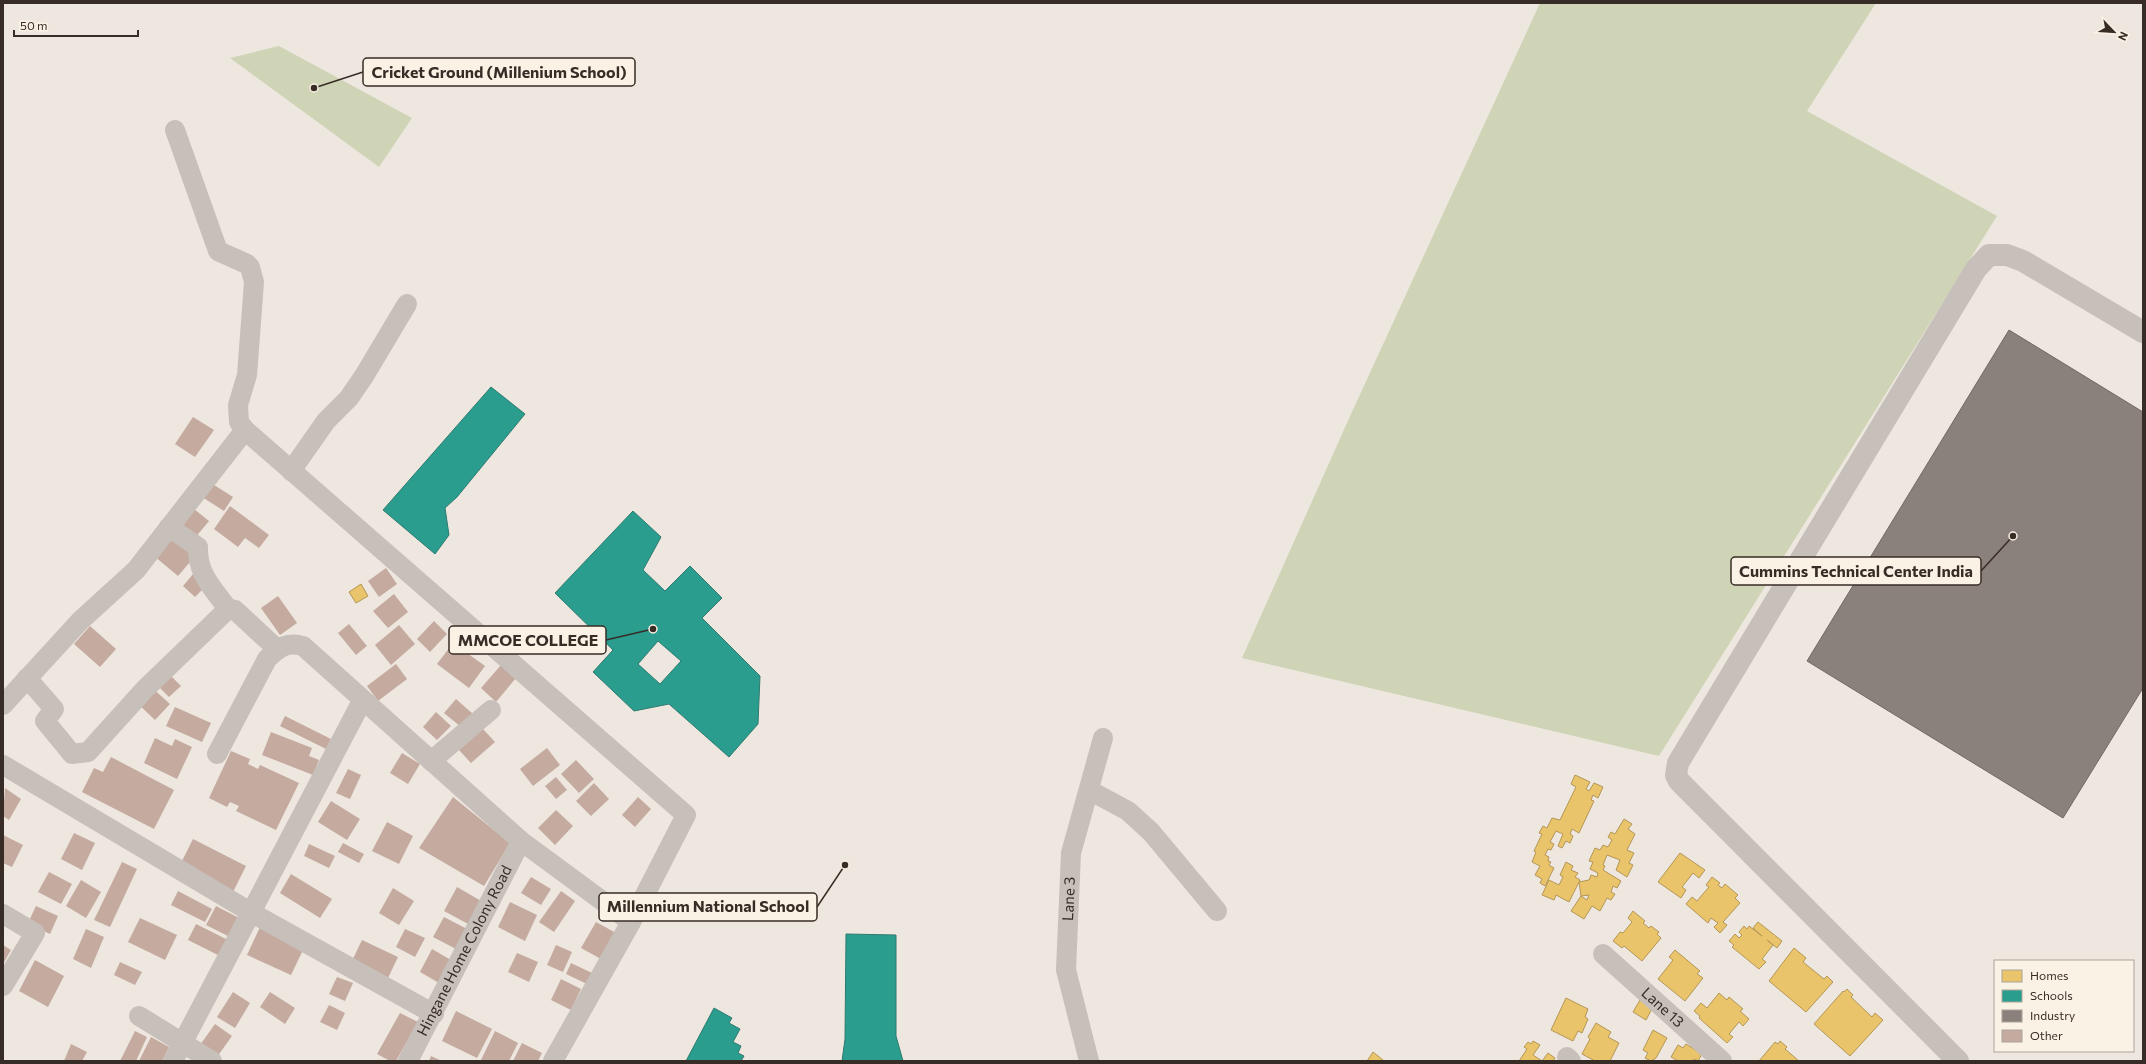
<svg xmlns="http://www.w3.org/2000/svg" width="2146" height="1064" viewBox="0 0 2146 1064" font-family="Commissioner,sans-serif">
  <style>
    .green { fill: #cfd4b7 }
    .homes { fill: #e9c46a; stroke: #b49656 }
    .schools { fill: #2a9d8f; stroke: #2e7b70; fill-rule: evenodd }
    .industry { fill: #8a817c; stroke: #716862 }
    .building { fill: #c4aa9f }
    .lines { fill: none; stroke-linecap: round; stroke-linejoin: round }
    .minor { stroke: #c7bfb9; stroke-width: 20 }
    .tertiary { stroke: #c7bfb9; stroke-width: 22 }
    .labels { text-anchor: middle; stroke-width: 4; stroke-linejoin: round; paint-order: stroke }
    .street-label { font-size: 15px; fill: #382c26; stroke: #fbf2e6 }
    .leader { fill: none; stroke: #382c26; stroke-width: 1.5 }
    .callout-dot { fill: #382c26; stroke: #fbf2e6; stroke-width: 1.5 }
    .callout { fill: #fbf2e6; stroke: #382c26; stroke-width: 1.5 }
    .callout-label { font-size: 16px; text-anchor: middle; font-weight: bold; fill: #382c26 }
  </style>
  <rect width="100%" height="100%" fill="#eee7df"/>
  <g class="green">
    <polygon points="1540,3 1876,3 1807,111 1997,216 1659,756 1242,658 1351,414"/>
    <polygon points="279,46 412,118 379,167 230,58"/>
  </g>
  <g class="homes">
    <polygon points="361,584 368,596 356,603 349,592"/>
    <polygon points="1575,775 1590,782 1586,789 1589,791 1594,783 1603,787 1598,798 1593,795 1591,800 1594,801 1579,833 1572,829 1570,834 1573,836 1570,843 1566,841 1562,848 1558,846 1563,834 1556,831 1550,842 1554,844 1551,850 1548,849 1545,855 1549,857 1548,861 1551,862 1549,865 1554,868 1545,886 1540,883 1542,879 1535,875 1540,866 1532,862 1536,852 1534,851 1542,834 1539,833 1543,826 1547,828 1552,818 1560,820 1576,787 1571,784"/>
    <polygon points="1624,819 1632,824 1628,829 1635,834 1627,850 1634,853 1629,863 1633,865 1627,877 1616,870 1620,860 1607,855 1603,865 1605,866 1603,870 1621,881 1617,888 1613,886 1611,892 1615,894 1611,900 1607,898 1600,911 1592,906 1584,919 1571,911 1581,896 1587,900 1589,895 1581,896 1579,882 1589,880 1591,875 1597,877 1598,873 1590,869 1593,862 1589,861 1595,848 1600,850 1603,845 1608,847 1612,840 1608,837 1611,832 1615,834"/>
    <polygon points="1680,853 1705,870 1699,878 1693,873 1682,887 1686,890 1681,898 1658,882"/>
    <polygon points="1566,862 1573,866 1571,870 1578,873 1575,877 1580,880 1569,902 1556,895 1554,900 1542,895 1549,880 1559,885 1563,877 1560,875"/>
    <polygon points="1712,877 1720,883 1718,885 1722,888 1725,884 1738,895 1735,898 1740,903 1723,922 1727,925 1720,933 1714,927 1718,923 1711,918 1708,923 1686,904 1692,897 1697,901 1709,887 1706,885"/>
    <polygon points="1633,911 1645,921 1643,923 1649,928 1651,926 1659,932 1657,934 1661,938 1642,961 1624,946 1622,948 1613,941 1620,932 1623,933 1632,922 1628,918"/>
    <polygon points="1758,922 1782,941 1777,948 1767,940 1773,945 1762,959 1766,962 1759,969 1732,947 1734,945 1729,941 1735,934 1739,938 1742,935 1739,932 1744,926 1747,929 1749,926 1762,936 1753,928"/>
    <polygon points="1794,948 1806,958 1803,962 1824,979 1827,976 1833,982 1806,1012 1769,981"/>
    <polygon points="1675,950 1700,971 1697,974 1703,978 1685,1001 1658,979 1673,960 1669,957"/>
    <polygon points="1847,989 1853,995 1851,997 1872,1017 1875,1013 1883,1020 1850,1056 1814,1024 1843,991 1844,992"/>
    <polygon points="1719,993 1727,1000 1729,997 1743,1009 1740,1011 1749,1019 1743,1026 1739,1022 1729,1034 1733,1037 1727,1043 1699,1018 1700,1016 1694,1011 1701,1003 1707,1008"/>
    <polygon points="1566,998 1588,1009 1585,1017 1588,1019 1582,1033 1578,1031 1573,1041 1551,1030"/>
    <polygon points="1640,1000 1653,1007 1646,1020 1633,1012"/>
    <polygon points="1596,1023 1611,1032 1608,1037 1619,1043 1610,1061 1595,1061 1582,1054 1590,1039 1588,1037"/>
    <polygon points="1653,1030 1667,1038 1656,1058 1651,1061 1645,1058 1648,1053 1643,1050"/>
    <polygon points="1533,1041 1540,1045 1533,1055 1542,1061 1519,1061 1527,1049 1524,1047 1528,1042 1531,1044"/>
    <polygon points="1780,1041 1787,1047 1785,1049 1799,1061 1759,1061 1775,1042 1778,1044"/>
    <polygon points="1686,1044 1702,1054 1698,1061 1694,1059 1693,1061 1678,1061 1671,1057 1678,1045 1683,1048"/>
    <polygon points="1373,1052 1383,1060 1382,1061 1367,1061"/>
    <polygon points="1548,1053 1555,1058 1553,1061 1542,1061"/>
  </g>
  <g class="schools">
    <polygon points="491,387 525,414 457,497 445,508 449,535 435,554 383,510"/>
    <path d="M633,511l28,26 -18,33 22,21 25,-25 32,32 -20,20 58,58 -2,48 -29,33 -60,-53 -35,7 -41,-39 20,-22 -58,-57zM658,641l23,20 -21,23 -22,-20z"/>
    <polygon points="846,934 896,935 896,1036 903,1061 842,1061 845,1039"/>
    <polygon points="714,1008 732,1018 729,1023 740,1029 733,1042 741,1046 738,1053 744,1056 741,1061 686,1061"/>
  </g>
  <polygon class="industry" points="2009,330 2143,412 2143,688 2063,818 1807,661"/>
  <g class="building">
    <polygon points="193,417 214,430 195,457 175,444"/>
    <polygon points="211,483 233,497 224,511 202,497"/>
    <polygon points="230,506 269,535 259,548 245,538 238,547 214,529"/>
    <polygon points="194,509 209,521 194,539 179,526"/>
    <polygon points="172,535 196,555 178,576 154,556"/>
    <polygon points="386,568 397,584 379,597 368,581"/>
    <polygon points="194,573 207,585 195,597 183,586"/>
    <polygon points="394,594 408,612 388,628 373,611"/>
    <polygon points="278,596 297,623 280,635 261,608"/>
    <polygon points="434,621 447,634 430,652 417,639"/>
    <polygon points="349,624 367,646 356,655 338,633"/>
    <polygon points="399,625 415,644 391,665 375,645"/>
    <polygon points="90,626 116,649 100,667 74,644"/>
    <polygon points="453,643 485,666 469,688 437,664"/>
    <polygon points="396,664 407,679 378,701 367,686"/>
    <polygon points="501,665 516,678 496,702 481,688"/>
    <polygon points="166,671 181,686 169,697 155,683"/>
    <polygon points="150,686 170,704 155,720 135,701"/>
    <polygon points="456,699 473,714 461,727 444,713"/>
    <polygon points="175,707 211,723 202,742 166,726"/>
    <polygon points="436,712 451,726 437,740 423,727"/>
    <polygon points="285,716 331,739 326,749 280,726"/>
    <polygon points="483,729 495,742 471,763 459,750"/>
    <polygon points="271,732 312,748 309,756 319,760 313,775 262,755"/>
    <polygon points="155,738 172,746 175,739 192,747 177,779 144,763"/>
    <polygon points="547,748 560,765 533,786 520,769"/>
    <polygon points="231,751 250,759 248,764 258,769 260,765 299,783 276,830 236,811 239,806 230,802 227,807 209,798"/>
    <polygon points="402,753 420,764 408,784 390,773"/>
    <polygon points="111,757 174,790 154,829 82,792 94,768 103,772"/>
    <polygon points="576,760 594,779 579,793 561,774"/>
    <polygon points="348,769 361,775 350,799 336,793"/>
    <polygon points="556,777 567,790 556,799 545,786"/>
    <polygon points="594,783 609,799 591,816 576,801"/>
    <polygon points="5,788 21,799 9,820 3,816"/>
    <polygon points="453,797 510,843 484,886 419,848"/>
    <polygon points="638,797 651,809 635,827 622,815"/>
    <polygon points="331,801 360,819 347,840 318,822"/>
    <polygon points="556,810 573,826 555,845 538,828"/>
    <polygon points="387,822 413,836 399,864 372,851"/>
    <polygon points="74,833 95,843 82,870 61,859"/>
    <polygon points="3,835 23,845 12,867 3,863"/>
    <polygon points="193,839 246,866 232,894 179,867"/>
    <polygon points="343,843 364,854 359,863 338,852"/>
    <polygon points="309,844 335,856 329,868 304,856"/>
    <polygon points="122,862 137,869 110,927 94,920"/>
    <polygon points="49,872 72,884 61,904 38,892"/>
    <polygon points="291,874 332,899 320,918 280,893"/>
    <polygon points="531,877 551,889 541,905 521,893"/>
    <polygon points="81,880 101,892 86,918 66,906"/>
    <polygon points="457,887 483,902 470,925 444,911"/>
    <polygon points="393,888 414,901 399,925 379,913"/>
    <polygon points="178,891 212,909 205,922 171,905"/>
    <polygon points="561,891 575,901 554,932 539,922"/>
    <polygon points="510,902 537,915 525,941 498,927"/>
    <polygon points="36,906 58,916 50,934 28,923"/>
    <polygon points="216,906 239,918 230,937 206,925"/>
    <polygon points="444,917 467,929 456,949 433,937"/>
    <polygon points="140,918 177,935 165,960 128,942"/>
    <polygon points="596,922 616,933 601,959 581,948"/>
    <polygon points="196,924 230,941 222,957 188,940"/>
    <polygon points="260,927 304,948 291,975 247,955"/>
    <polygon points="86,929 104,937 91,968 73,959"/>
    <polygon points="405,929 425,938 415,957 396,947"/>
    <polygon points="362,940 398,957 388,978 352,961"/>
    <polygon points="3,945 11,950 3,964"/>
    <polygon points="556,945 572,952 563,972 547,965"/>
    <polygon points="432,949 451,960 439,983 420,972"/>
    <polygon points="517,953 538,962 529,982 508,972"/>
    <polygon points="35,960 64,976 48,1007 19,991"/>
    <polygon points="120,962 142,972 135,985 114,975"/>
    <polygon points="571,963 592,973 587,984 566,974"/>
    <polygon points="337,977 353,983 345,1001 329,994"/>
    <polygon points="561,979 581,989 571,1010 551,1000"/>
    <polygon points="233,992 250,1003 235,1028 217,1017"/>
    <polygon points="270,992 295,1008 285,1024 260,1007"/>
    <polygon points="329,1005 345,1013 337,1030 320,1022"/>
    <polygon points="456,1011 492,1029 477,1058 442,1041"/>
    <polygon points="400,1013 418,1022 396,1061 390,1061 377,1054"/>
    <polygon points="215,1024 232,1036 217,1057 200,1045"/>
    <polygon points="135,1031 147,1037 136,1061 120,1061"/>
    <polygon points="495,1031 518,1043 509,1061 481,1060"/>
    <polygon points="151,1037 169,1047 162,1061 139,1061"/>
    <polygon points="522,1043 542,1053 538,1061 513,1061"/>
    <polygon points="71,1044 87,1052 82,1061 64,1061"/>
    <polygon points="431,1056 442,1061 429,1061"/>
  </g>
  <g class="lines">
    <g class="minor">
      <polyline points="175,130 218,251 247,264 250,267 254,282 247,375 238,405 239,422 245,430 686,815 631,922 553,1061"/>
      <polyline points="291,471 326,421 349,398 364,376 407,304"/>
      <path d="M169,527l29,20c-1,27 15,41 30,62"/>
      <polyline points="27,678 54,709 45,721 72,754 88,752 145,689 228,609 235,610 277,649"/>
      <polyline points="3,705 80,621 136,570 245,430"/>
      <path d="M217,754l50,-95c11,-11 20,-18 36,-13l218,195 110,81"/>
      <polyline points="431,761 491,710"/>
      <polyline points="3,765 252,913 434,1014"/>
      <polyline points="1089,790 1128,811 1151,832 1217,911"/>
      <polyline points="3,914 35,933 3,986"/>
      <path id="s1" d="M1603,954l119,107"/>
      <polyline points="139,1016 212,1061"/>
      <polyline points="1567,1057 1571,1061"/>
      <polyline points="173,1061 362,701"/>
      <path id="s2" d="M408,1061l113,-220"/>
      <path id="s3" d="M1089,1061l-23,-91 5,-117 32,-115"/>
    </g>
    <polyline class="tertiary" points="1958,1061 1679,781 1676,775 1678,763 1976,269 1989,255 2007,255 2023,261 2143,332"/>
  </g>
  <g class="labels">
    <g class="street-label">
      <text dy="5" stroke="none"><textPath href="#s3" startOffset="165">Lane 3</textPath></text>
      <text dy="5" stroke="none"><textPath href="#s2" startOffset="124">Hingane Home Colony Road</textPath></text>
      <text dy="5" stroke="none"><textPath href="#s1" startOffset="80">Lane 13</textPath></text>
    </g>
  </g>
  <path class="leader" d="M314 88L363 72M2013 536L1981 571M653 629L606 640M845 865L817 907"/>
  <g class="callout-dot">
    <circle cx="314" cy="88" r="4"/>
    <circle cx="2013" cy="536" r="4"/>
    <circle cx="653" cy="629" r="4"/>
    <circle cx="845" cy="865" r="4"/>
  </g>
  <g class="callout">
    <rect x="363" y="58" width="272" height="28" rx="4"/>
    <rect x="1731" y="557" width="250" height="28" rx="4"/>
    <rect x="449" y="626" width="157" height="28" rx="4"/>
    <rect x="599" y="893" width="218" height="28" rx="4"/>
  </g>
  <g class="callout-label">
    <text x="499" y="78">Cricket Ground (Millenium School)</text>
    <text x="1856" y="577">Cummins Technical Center India</text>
    <text x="528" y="646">MMCOE COLLEGE</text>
    <text x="708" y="912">Millennium National School</text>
  </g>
  <rect width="2146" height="1064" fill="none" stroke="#382c26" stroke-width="8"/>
  <rect x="1994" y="960" width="140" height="92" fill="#fbf2e6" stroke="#ada399"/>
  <rect x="2002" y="970" width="20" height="12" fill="#e9c46a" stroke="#ada399"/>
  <text x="2030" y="980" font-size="12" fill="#382c26">Homes</text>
  <rect x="2002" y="990" width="20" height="12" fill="#2a9d8f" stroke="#ada399"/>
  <text x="2030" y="1000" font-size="12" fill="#382c26">Schools</text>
  <rect x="2002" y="1010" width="20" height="12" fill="#8a817c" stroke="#ada399"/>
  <text x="2030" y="1020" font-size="12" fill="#382c26">Industry</text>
  <rect x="2002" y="1030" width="20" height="12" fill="#c4aa9f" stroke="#ada399"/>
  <text x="2030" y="1040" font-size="12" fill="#382c26">Other</text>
  <g transform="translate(2114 32) rotate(115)" stroke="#fbf2e6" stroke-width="3" paint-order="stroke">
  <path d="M0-3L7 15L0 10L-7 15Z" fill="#382c26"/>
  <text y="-6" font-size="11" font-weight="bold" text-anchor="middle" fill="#382c26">N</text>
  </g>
  <path d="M14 30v6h124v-6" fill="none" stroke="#382c26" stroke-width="2"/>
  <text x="20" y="30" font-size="12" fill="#382c26" stroke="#fbf2e6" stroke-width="3" paint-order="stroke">50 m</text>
</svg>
